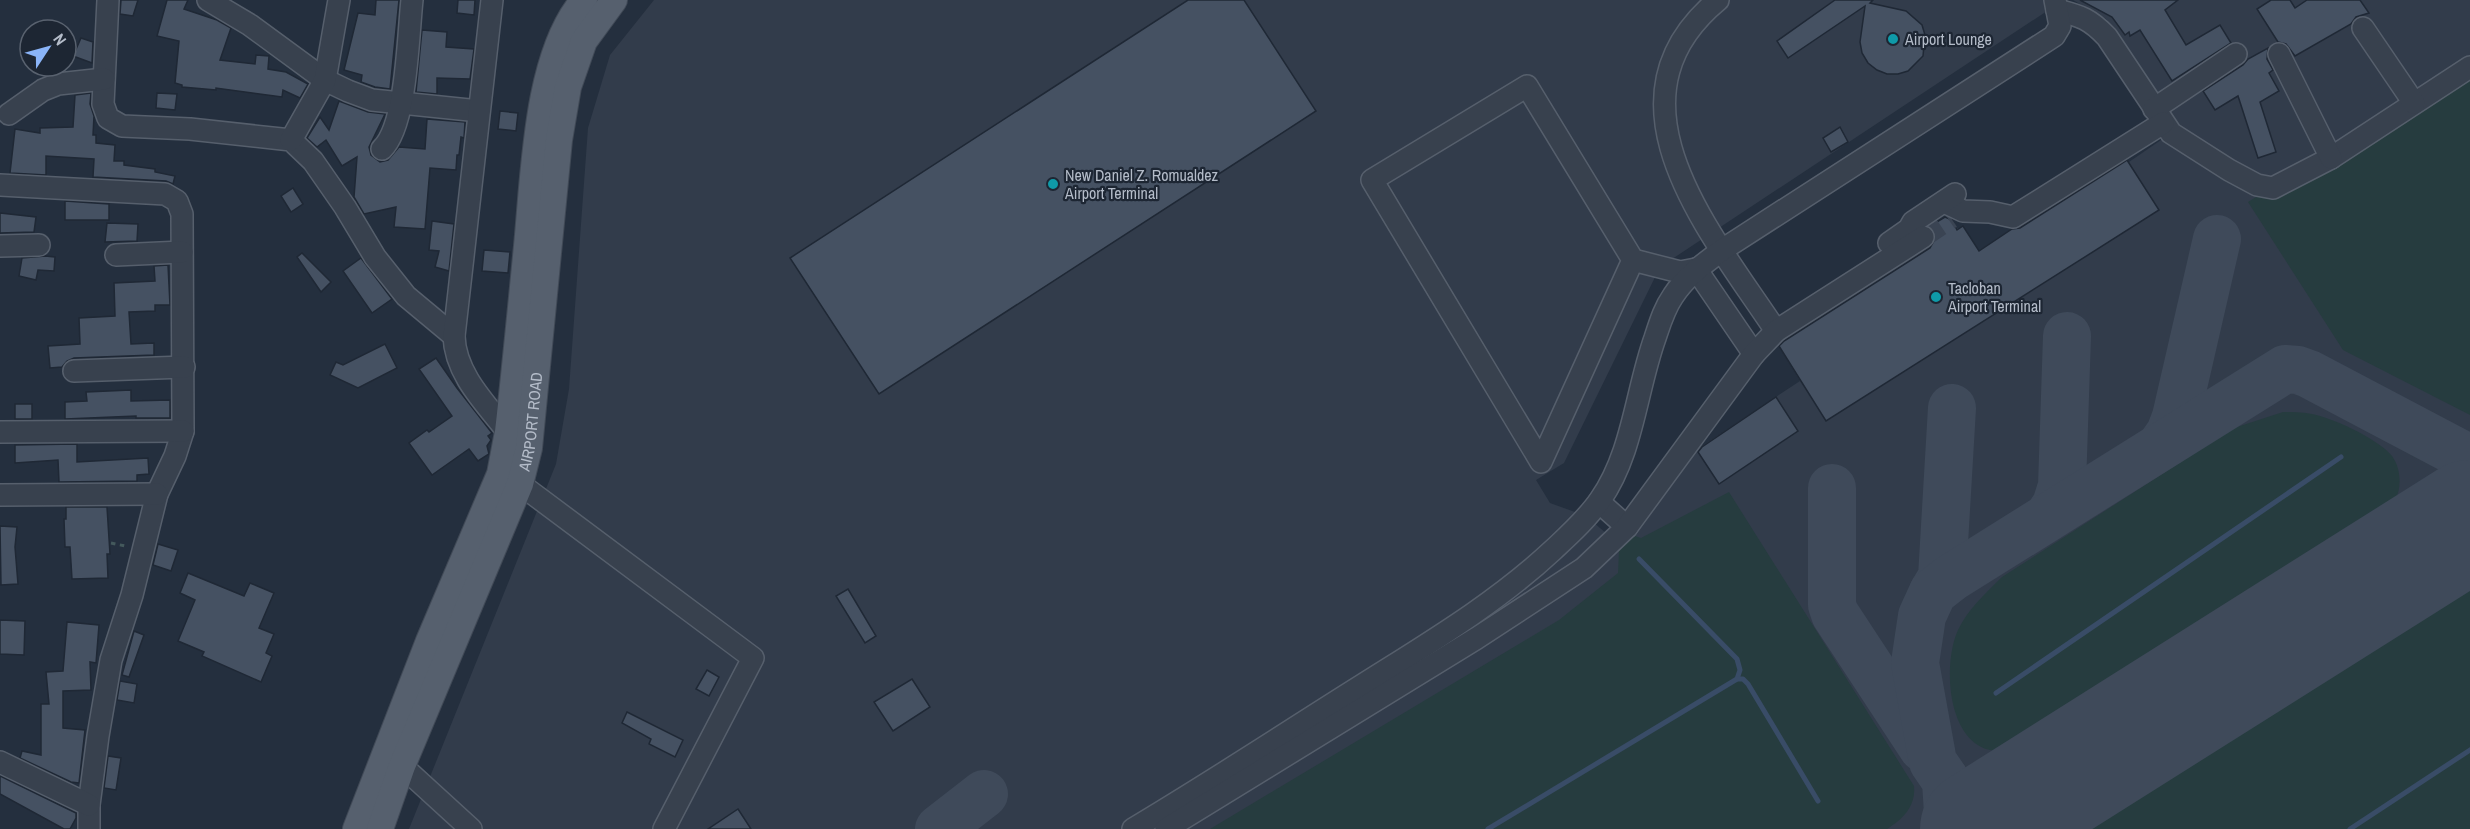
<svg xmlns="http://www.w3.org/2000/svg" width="2470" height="829" viewBox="0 0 2470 829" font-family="'Archivo Narrow',sans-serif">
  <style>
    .airport { fill: #323c4b }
    .green { fill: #263c3f }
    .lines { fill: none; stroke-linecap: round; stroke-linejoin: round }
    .stream { stroke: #394c67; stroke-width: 5 }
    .taxiway { stroke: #3f4a5a; stroke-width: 48 }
    .runway { stroke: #3f4a5a; stroke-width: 120 }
    .building { fill: #455162; stroke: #1f2835; stroke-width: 1.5 }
    .minor-tunnel { stroke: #3a4453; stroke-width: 21; stroke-dasharray: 21 10; stroke-linecap: butt }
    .minor-casing { stroke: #565f6c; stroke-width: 24 }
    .major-casing { stroke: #414a57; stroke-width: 28 }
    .path { stroke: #44595c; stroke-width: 3; stroke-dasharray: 4.5 4.5; stroke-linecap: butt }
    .minor { stroke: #38414e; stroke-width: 21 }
    .major { stroke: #56606e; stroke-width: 26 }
    .culture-dot { fill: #0f9aa8; stroke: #1d2633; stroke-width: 2 }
    .labels { text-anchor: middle; stroke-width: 4.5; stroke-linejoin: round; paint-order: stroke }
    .poi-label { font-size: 16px; fill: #b4bcc9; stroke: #1d2633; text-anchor: start }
    .street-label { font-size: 16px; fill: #b4bcc9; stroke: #1d2633 }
  </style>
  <rect width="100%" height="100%" fill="#242f3e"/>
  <polygon class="airport" points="654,0 2044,0 2047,11 1660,267 1564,463 1536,480 1550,503 1586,516 1621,546 1696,450 1800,381 1776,342 1928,247 1920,232 1949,214 1958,229 1963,226 1979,251 2125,157 2129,162 2180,127 2106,19 2073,0 2470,0 2470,829 409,829 556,464 569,389 588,128 610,55"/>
  <g class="green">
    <polygon points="2470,65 2470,415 2343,350 2248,202"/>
    <path d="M2283,412c7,0 16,0 23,1 22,2 73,26 86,43 9,12 10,32 3,44l-399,251c-49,-4 -54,-86 -38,-121 10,-21 27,-36 44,-53l232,-149z"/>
    <path d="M1729,492l185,294c2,20 -11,33 -27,43h-677l349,-209 59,-47 1,-22 13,-16 9,3z"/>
    <polygon points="2470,590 2470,829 2090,829"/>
  </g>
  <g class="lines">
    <g class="stream">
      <polyline points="1639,559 1737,659 1740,670 1737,679"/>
      <polyline points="1996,693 2341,457"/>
      <polyline points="1488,829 1737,679 1743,679 1748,684 1818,801"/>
      <polyline points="2350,829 2470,750"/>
    </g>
    <g class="taxiway">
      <polyline points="2161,446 2170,433 2176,417 2217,239"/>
      <polyline points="1832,488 1832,605 1835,614 1923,748"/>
      <polyline points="2048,517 2056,505 2062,486 2067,336"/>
      <polyline points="2449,533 2467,516 2470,511"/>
      <polyline points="1933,592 1942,577 1952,408"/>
      <path d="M1946,781c15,25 28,40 59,32"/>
      <polyline points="939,829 984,794"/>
      <polyline points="1949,829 1946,781 1933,762 1915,663 1922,616 1933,592 1951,578 2285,369 2298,370 2309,374 2470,459"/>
    </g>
    <polyline class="runway" points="1980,829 2470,520"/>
  </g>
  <g class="building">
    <polygon points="121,0 138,0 133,16 120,14"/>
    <polygon points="167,0 188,0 184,9 217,20 231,28 220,60 255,64 256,55 269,56 268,69 286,72 308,84 300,98 283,90 282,97 216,88 216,90 182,87 182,85 175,83 179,41 157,36"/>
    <polygon points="376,0 399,0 390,89 375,87 361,82 362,75 344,70 358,13 375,15"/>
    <polygon points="458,0 475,0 474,15 457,13"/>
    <polygon points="1188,0 1244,0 1316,111 879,394 790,258"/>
    <polygon points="1835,0 1873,0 1870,3 1906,11 1922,25 1925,35 1923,56 1908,71 1898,74 1887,74 1877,70 1868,63 1862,53 1860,42 1865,6 1788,58 1777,41"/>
    <polygon points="2080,0 2178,0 2165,10 2186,45 2220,25 2231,43 2172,81 2140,30 2130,36 2129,32 2125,35 2112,17"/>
    <polygon points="2271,0 2290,0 2295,8 2307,0 2360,0 2369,13 2356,17 2351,24 2295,56 2286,44 2278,42 2257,9"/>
    <polygon points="422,30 447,32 446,47 474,49 470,79 437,78 437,94 416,92"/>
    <polygon points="81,38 93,42 92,63 73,56"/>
    <polygon points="2268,48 2267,59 2273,70 2269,73 2279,91 2260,102 2276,152 2258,158 2238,96 2215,110 2203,91 2243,65 2248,59"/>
    <polygon points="91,93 90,104 94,116 93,135 96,135 96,143 115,145 114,161 124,161 124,165 155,169 155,172 175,176 173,184 166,181 93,177 94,159 46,156 46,175 10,173 15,129 40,133 40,128 73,127 75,95"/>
    <polygon points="157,93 177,94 175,110 156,108"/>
    <polygon points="339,101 368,112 385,114 369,147 371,155 380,162 388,160 399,147 425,149 427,119 465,122 464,138 461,137 459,155 457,155 456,170 430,168 425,229 394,227 396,207 364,214 354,197 357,157 342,166 326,140 317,147 307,138 320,117 329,130"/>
    <polygon points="500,111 518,113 516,131 498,129"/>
    <polygon points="1840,127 1848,142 1831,152 1823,138"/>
    <polygon points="2127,160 2159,210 1826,421 1779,346 1784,341 1930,248 1936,237 1930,226 1945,217 1952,220 1957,230 1963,226 1979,251 2012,229 2020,228"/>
    <polygon points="293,188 303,204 291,212 281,196"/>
    <polygon points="65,201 109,204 109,220 65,220"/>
    <polygon points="0,213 36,217 34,232 0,233"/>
    <polygon points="432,221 454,224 449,271 435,267 439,251 429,250"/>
    <polygon points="107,223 138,224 137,241 105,242"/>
    <polygon points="484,250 510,252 508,273 482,271"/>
    <polygon points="302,253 331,282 321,292 297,257"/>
    <polygon points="45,256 55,257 54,271 38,270 36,280 19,276 22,258"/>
    <polygon points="361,258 392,299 372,313 343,271"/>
    <polygon points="168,265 170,305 155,305 155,311 129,312 131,344 154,343 154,355 74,358 67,361 62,367 50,368 48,346 80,344 79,318 115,316 114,283 155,281 154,266"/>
    <polygon points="385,344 397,368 358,388 330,375 336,362 343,365"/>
    <polygon points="436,358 457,388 492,433 488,436 491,440 487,446 489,454 478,461 469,449 432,475 409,443 427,430 429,432 452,416 419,369"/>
    <polygon points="131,390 131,401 170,400 170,418 136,418 136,416 65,419 65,402 87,401 86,392"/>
    <polygon points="1776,397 1798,431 1719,484 1698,452 1702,447"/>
    <rect x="15" y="404" width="17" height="15"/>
    <polygon points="77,444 77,462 148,458 149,474 137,475 137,481 59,482 58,460 15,463 15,445"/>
    <polygon points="66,507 107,507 110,554 107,554 108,578 72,579 70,547 65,547 64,519 66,519"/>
    <polygon points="0,526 17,527 15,547 18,584 1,585"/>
    <polygon points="158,544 178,550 171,571 153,565"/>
    <polygon points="188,573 244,596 250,583 274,593 259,628 274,634 266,653 272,656 261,682 202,656 204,652 178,641 195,600 180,593"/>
    <polygon points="848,589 876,636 865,643 836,596"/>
    <polygon points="0,620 25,621 24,655 0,654"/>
    <polygon points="67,622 99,625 96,663 90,662 91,690 63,691 63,728 85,730 79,783 71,782 20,758 22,751 41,755 41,704 49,704 46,672 63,671"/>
    <polygon points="134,631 144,635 129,677 122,675"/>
    <polygon points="707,670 719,677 709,696 696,689"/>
    <polygon points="912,679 930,707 893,731 874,702"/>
    <polygon points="120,681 137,684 134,703 117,700"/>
    <polygon points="627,712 683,740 675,757 649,744 651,739 622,723"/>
    <polygon points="108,756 121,758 116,790 104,788"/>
    <polygon points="0,776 76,813 76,818 70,829 64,829 0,794"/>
    <polygon points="738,809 751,829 708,829"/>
  </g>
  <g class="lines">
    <polyline class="minor-tunnel" points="1923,237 1951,218"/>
    <g class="minor-casing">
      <g id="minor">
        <polyline points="108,0 103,104 108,118 122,126 190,129 291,140 313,161 345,207 375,257 406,296 454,336"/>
        <polyline points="208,0 250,25 325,80 348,91 372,100 479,111"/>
        <path d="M492,0l-38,336c1,38 32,68 54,96"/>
        <path d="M1718,0c-122,101 -6,234 58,331"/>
        <path d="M2057,10c24,6 33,9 50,27l64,96 58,37 28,15 16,3 58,-30 139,-91"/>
        <polyline points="2363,28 2414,103"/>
        <polyline points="2279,54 2331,158"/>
        <polyline points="2154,109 2236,54"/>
        <polyline points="9,114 43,90 58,84 104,79"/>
        <polyline points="291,140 325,80 339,0"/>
        <path d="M382,149c25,-24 26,-114 30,-149"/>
        <polyline points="0,185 165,194 177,201 182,214 183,431 175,456 157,494 132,595 111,660 98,736 89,805 89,829"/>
        <polyline points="1944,202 1963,211 1990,212 2013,217 2163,123"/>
        <polyline points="1889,243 1909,229 1913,222 1955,194"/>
        <polyline points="0,246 39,245"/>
        <polyline points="116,255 182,252"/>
        <polyline points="1633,260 1541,462 1372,180 1527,86 1633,260 1680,272 1696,269"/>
        <polyline points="1696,269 1754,354"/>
        <polyline points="74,371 184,367"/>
        <polyline points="0,432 183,431"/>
        <polyline points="520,484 753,658 664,829"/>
        <polyline points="0,495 157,494"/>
        <polyline points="1599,502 1627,527"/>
        <polyline points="0,762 89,805"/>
        <polyline points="402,766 471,829"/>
        <path d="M1133,829c74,-44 147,-92 220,-138 69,-44 140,-85 200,-141 16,-15 34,-31 47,-50 33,-47 36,-109 55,-162 5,-15 9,-29 18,-42 13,-20 31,-32 49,-46l332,-214 6,-10 -5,-26"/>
        <polyline points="1166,829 1477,638 1584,568 1627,527 1754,354 1776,331 1923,237"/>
      </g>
    </g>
    <g class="major-casing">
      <g id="major">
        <path d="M356,829l73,-188 71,-167 8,-42c7,-62 13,-124 19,-186 7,-70 9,-192 57,-246"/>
        <path id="s1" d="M380,829l22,-63 118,-282 9,-36 30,-308 9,-53 16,-46 30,-41"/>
      </g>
    </g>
    <polyline class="path" points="111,543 125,546"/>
    <use href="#minor" class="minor"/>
    <use href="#major" class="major"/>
  </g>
  <g class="culture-dot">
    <circle cx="1893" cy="39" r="6"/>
    <circle cx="1053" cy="184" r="6"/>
    <circle cx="1936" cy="297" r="6"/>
  </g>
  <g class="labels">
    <g class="poi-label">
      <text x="1905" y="45">Airport Lounge</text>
      <text x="1065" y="181">New Daniel Z. Romualdez<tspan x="1065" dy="18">Airport Terminal</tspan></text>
      <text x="1948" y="294">Tacloban<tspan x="1948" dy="18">Airport Terminal</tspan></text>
    </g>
    <g class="street-label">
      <text dy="6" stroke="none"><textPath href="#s1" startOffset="436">AIRPORT ROAD</textPath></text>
    </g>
  </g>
  <g transform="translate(48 48) rotate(54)"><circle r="28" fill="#1d2633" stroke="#59626f" stroke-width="1.5"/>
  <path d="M0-4.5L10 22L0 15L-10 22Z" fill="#8ab4f8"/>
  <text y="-9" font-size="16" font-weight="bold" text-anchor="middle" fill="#b4bcc9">N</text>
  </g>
</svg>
